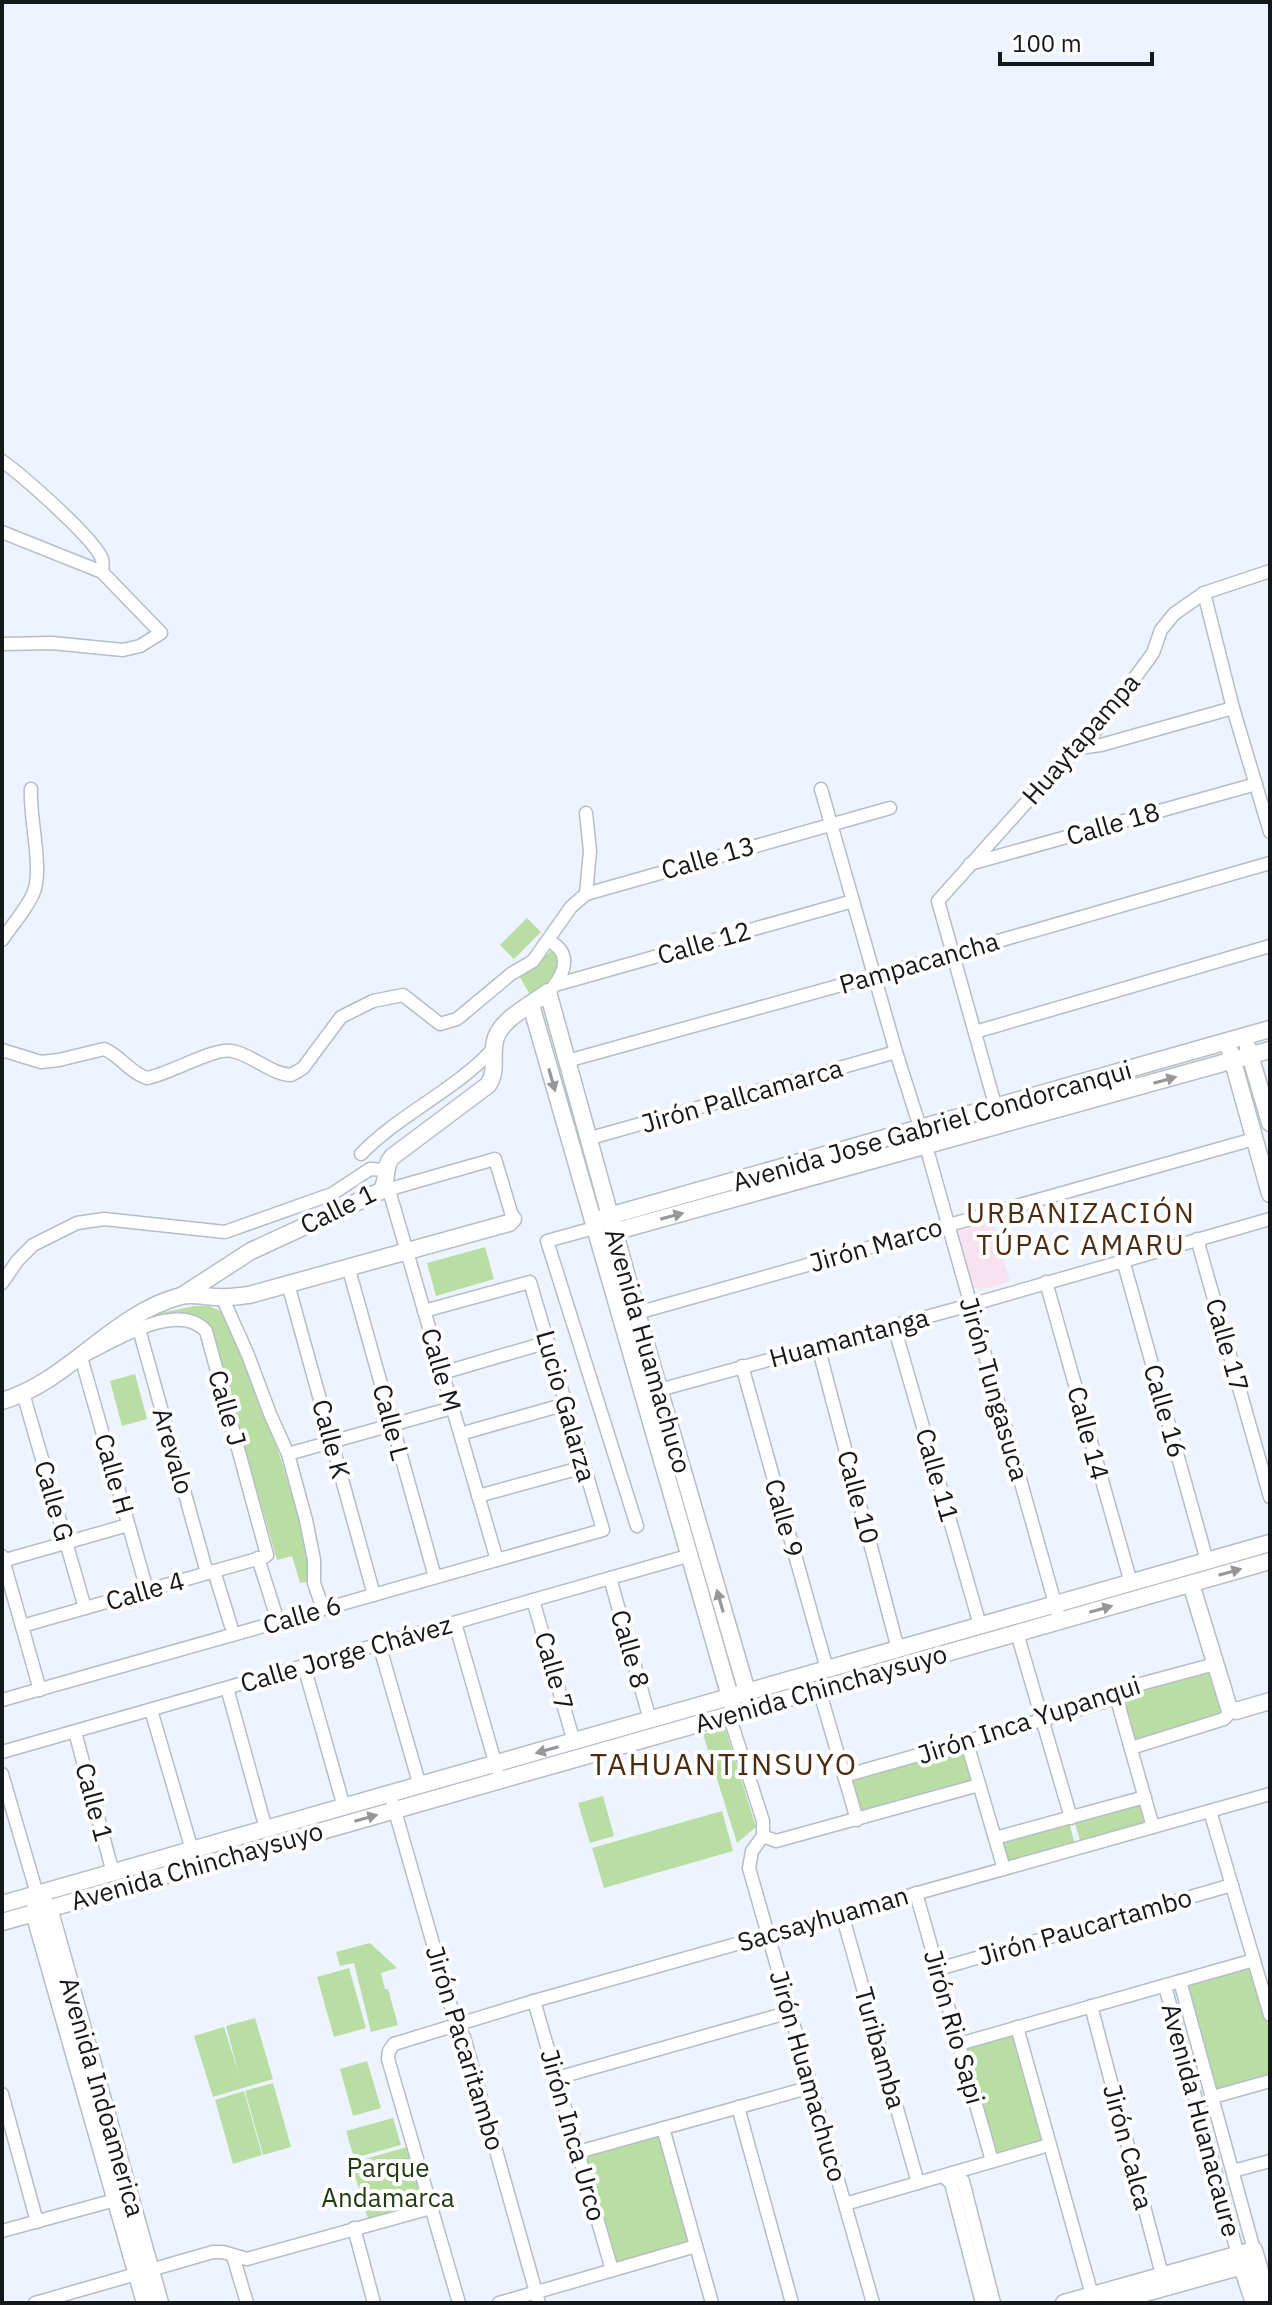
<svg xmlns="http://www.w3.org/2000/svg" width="1272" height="2305" viewBox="0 0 1272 2305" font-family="'IBM Plex Sans',sans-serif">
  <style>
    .commercial { fill: #f9e2ef }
    .green { fill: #b8dea4 }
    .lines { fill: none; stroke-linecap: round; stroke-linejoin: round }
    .street-casing { stroke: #b6bdc7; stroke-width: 15 }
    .secondary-casing { stroke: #b6bdc7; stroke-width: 19 }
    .street { stroke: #fff; stroke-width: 12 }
    .secondary { stroke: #fff; stroke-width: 16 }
    .oneway { fill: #969798 }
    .labels { text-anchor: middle; stroke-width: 8; stroke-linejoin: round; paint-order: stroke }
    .street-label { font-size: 26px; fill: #15181b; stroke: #fff }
    .park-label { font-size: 26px; fill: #213c10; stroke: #fff }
    .neighbourhood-label { font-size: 28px; letter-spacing: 2px; fill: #4a2c10; stroke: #fff }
    .quarter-label { font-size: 30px; letter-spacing: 2px; fill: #4a2c10; stroke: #fff }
  </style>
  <rect width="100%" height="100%" fill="#edf4ff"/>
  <polygon class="commercial" points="993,1221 1010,1282 980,1290 974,1287 958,1235 961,1230"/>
  <g class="green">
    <polygon points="527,918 541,932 514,959 500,945"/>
    <path d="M551,951l7,3c2,21 -11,32 -26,44l-14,-24 16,-8z"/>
    <polygon points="485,1247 494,1279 436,1296 427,1263"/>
    <path d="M195,1306h14l14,6 24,51 34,96 28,92 -1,31 -8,1 -8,-27 -15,4 -66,-230c-12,-17 -35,-12 -54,-12l-2,-4z"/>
    <polygon points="135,1374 147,1419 122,1426 110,1381"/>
    <polygon points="1212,1668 1226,1716 1134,1743 1119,1695"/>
    <polygon points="722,1728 726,1731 756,1827 737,1843 703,1734"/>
    <polygon points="965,1746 976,1783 859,1816 848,1777"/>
    <polygon points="603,1796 614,1836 590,1843 578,1803"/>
    <polygon points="1142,1800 1149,1825 1081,1844 1074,1820"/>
    <polygon points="722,1811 733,1851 604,1888 592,1848"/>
    <polygon points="1069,1822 1075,1845 1007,1864 1000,1840"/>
    <polygon points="370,1943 397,1968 381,1973 385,1989 388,1989 398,2025 371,2032 354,1963 340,1966 336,1952"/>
    <polygon points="1250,1965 1270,2031 1270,2076 1216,2092 1185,1984"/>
    <polygon points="349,1968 366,2028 334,2037 317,1977"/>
    <polygon points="255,2018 273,2079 213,2097 194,2036 224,2027 239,2075 226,2026"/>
    <polygon points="1016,2033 1045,2142 995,2156 963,2047"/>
    <polygon points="367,2061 381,2108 353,2116 340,2069"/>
    <polygon points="273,2083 291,2147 263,2155 245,2091"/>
    <polygon points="244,2091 262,2155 233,2164 215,2100"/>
    <polygon points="393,2118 401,2145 354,2158 346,2131"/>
    <polygon points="663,2132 695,2243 615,2266 583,2155"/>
    <polygon points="407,2147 424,2203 368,2219 351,2163"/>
  </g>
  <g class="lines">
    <g class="street-casing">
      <g id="street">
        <path d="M2,461c21,15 92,77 100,98 1,5 1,7 0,13"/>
        <polyline points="2,532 102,572 161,633 140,646 123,650 52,643 2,644"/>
        <polyline points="1204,593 1233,708 1270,832"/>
        <polyline points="1078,748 1101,745 1233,708"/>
        <polyline points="821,789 896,1052 926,1146 1060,1621"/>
        <polyline points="970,864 1256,784"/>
        <polyline points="586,894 590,851 586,813"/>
        <path d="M2,940c10,-15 24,-30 31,-46 11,-24 -4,-76 -2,-105"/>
        <path d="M549,941c22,11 17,30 4,46"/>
        <polyline points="555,985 853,901"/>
        <polyline points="975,1032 1270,946"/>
        <path d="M2,1050l39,12 18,-2 45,-11c17,7 26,24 43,29 23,-4 67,-31 85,-27 21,4 38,23 59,24l12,-7 38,-51 32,-16 30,-6 37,29 17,-5 54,-45 22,-13 38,-54 15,-13 304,-86"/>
        <polyline points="567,1061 953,954 1270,863"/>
        <polyline points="996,1108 938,901 1041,786 1098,728 1153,653 1161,630 1174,614 1204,593 1270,571"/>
        <polyline points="587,1139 896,1052"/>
        <path d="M361,1154c40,-41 95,-64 133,-106"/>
        <polyline points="386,1180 497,1560"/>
        <polyline points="390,1189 495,1159 513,1219"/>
        <polyline points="594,1228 547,1241 637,1526"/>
        <polyline points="1197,1239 1270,1497"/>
        <polyline points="1123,1260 1207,1561"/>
        <polyline points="348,1266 435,1577"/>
        <polyline points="1046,1282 1131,1583"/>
        <polyline points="2,1283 18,1260 33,1245 77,1223 104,1219 225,1232 332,1194 370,1169 386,1170"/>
        <polyline points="288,1284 374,1595"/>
        <polyline points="222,1297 248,1355 270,1414 288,1454 306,1520 314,1560 314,1583 323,1609"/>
        <polyline points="637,1313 1254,1139"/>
        <polyline points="894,1326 980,1625"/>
        <polyline points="139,1329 207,1573"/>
        <polyline points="818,1346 898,1649"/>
        <polyline points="742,1366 827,1669"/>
        <polyline points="442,1373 548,1342"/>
        <polyline points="659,1390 970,1305 1270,1219"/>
        <polyline points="23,1393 85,1608"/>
        <polyline points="460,1434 566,1404"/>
        <polyline points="288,1454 452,1408"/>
        <polyline points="478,1496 584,1467"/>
        <polyline points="2,1556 40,1690"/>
        <polyline points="258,1558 275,1612"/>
        <polyline points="2,1561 128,1525"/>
        <polyline points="214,1571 231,1626"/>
        <polyline points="610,1578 650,1720"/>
        <polyline points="533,1600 574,1742"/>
        <polyline points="455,1623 497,1769"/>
        <path d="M22,1626l242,-69 3,-2 -61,-224c-29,-32 -95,12 -125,26l66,233"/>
        <polyline points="1017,1633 1071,1818"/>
        <polyline points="379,1644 420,1786"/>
        <polyline points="304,1666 344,1807"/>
        <polyline points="227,1688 266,1829"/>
        <polyline points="819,1689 857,1820"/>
        <polyline points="1116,1696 1153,1827"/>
        <polyline points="2,1700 603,1530 530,1282 424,1311"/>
        <polyline points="151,1710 192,1850"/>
        <polyline points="729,1715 763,1821 763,1836 752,1851 749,1868 873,2303"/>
        <polyline points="75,1732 113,1873"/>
        <polyline points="967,1743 1004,1869"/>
        <polyline points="1131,1748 1224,1719 1232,1710"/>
        <polyline points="2,1752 691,1555"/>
        <polyline points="2,1774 37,1894"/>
        <polyline points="844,1776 1042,1720 1104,1702 1122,1689 1215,1664"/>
        <polyline points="393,1804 456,2024 464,2037 539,2303"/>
        <polyline points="1210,1811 1270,2015"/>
        <polyline points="763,1836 776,1841 979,1785"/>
        <polyline points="995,1838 1145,1797"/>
        <polyline points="916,1893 992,2161"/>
        <polyline points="842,1914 918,2183"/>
        <polyline points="938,1969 1232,1885"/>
        <polyline points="1180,1981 1254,2250"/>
        <polyline points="1165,1986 1238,2255"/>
        <polyline points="534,2001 612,2270"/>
        <polyline points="1091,2006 1164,2282"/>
        <polyline points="1017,2027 1092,2295"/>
        <polyline points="959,2044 1254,1960"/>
        <polyline points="557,2078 790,2012"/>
        <polyline points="2,2094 37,2222"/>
        <polyline points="1213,2097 1270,2081"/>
        <polyline points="738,2107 792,2303"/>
        <polyline points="663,2128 712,2303"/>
        <polyline points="578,2152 811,2087"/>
        <polyline points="1233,2171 1270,2161"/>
        <polyline points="953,2173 963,2181 994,2303"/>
        <polyline points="943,2176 951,2183 982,2303"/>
        <polyline points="845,2204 1049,2145"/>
        <polyline points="354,2228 374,2303"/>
        <polyline points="2,2231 115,2200"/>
        <polyline points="233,2256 247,2303"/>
        <polyline points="35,2303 213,2252 223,2252 247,2259 431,2208"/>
        <polyline points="459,2303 388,2059 389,2051 394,2044 534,2001 1270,1794"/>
        <polyline points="499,2303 696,2246"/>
      </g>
    </g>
    <g class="secondary-casing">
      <g id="secondary">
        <polyline points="531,1005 733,1707"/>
        <polyline points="1248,1048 1270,1123"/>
        <polyline points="1230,1051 1270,1194"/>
        <polyline points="602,1218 1270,1029"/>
        <polyline points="606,1234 1270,1050"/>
        <path d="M183,1295l68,-44 130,-60c8,-11 2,-24 11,-34l96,-72c10,-14 3,-29 7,-44 4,-21 37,-37 53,-49l89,321 113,389"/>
        <path d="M2,1401c68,-20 110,-87 179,-105 12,-3 25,1 37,1 10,1 20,-1 31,-2l260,-72 4,-4"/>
        <polyline points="1191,1584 1229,1708 1236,1711 1270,1701"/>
        <polyline points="43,1901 49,1908 160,2303"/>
        <polyline points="2,1904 1270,1543"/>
        <polyline points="36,1904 34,1913 145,2303"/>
        <polyline points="2,1922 1270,1561"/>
        <polyline points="1238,2255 1254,2303"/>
        <polyline points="1064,2303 1254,2250 1269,2303"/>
        <polyline points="1109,2303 1257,2262"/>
      </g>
    </g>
    <use href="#street" class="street"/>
    <use href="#secondary" class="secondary"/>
  </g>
  <defs><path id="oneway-solid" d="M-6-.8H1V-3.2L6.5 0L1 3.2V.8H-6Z" transform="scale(2)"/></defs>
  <g class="oneway">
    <use href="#oneway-solid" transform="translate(552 1080) rotate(74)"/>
    <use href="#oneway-solid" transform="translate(1165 1080) rotate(-16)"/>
    <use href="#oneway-solid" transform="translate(672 1216) rotate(-15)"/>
    <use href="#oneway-solid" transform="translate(1230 1572) rotate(-16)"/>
    <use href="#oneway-solid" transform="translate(720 1601) rotate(-106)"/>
    <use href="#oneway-solid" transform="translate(1101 1609) rotate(-16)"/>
    <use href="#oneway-solid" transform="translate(547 1750) rotate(164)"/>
    <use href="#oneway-solid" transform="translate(366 1818) rotate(-16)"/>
  </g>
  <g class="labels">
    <g class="street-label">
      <text transform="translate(1081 739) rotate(-49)" y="9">Huaytapampa</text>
      <text transform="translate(1113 824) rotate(-16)" y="9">Calle 18</text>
      <text transform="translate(708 858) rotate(-16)" y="9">Calle 13</text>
      <text transform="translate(704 943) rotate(-16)" y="9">Calle 12</text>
      <text transform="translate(919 963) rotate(-16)" y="9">Pampacancha</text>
      <text transform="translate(742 1096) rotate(-16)" y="9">Jirón Pallcamarca</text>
      <text transform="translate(932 1126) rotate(-16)" y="9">Avenida Jose Gabriel Condorcanqui</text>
      <text transform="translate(338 1209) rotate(-26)" y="9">Calle 1</text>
      <text transform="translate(876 1245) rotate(-16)" y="9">Jirón Marco</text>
      <text transform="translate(849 1338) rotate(-15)" y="9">Huamantanga</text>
      <text transform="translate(1227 1345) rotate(74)" y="9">Calle 17</text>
      <text transform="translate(648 1351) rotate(74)" y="9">Avenida Huamachuco</text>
      <text transform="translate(441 1370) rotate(74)" y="9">Calle M</text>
      <text transform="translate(994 1389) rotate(74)" y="9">Jirón Tungasuca</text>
      <text transform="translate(566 1406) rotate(74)" y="9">Lucio Galarza</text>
      <text transform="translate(227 1408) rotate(74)" y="9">Calle J</text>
      <text transform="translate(1165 1411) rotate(74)" y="9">Calle 16</text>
      <text transform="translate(391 1422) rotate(75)" y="9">Calle L</text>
      <text transform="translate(1088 1433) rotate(75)" y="9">Calle 14</text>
      <text transform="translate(331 1439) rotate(75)" y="9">Calle K</text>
      <text transform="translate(173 1451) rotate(74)" y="9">Arevalo</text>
      <text transform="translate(114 1474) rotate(74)" y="9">Calle H</text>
      <text transform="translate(937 1475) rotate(74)" y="9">Calle 11</text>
      <text transform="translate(858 1497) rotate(75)" y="9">Calle 10</text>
      <text transform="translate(54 1501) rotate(74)" y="9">Calle G</text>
      <text transform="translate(784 1518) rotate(74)" y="9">Calle 9</text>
      <text transform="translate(145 1591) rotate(-16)" y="9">Calle 4</text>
      <text transform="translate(302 1615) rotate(-16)" y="9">Calle 6</text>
      <text transform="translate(630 1649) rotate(74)" y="9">Calle 8</text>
      <text transform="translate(346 1654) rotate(-16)" y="9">Calle Jorge Chávez</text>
      <text transform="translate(554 1671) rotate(74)" y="9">Calle 7</text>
      <text transform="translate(821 1689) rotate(-16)" y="9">Avenida Chinchaysuyo</text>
      <text transform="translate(1029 1720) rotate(-18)" y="9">Jirón Inca Yupanqui</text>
      <text transform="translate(94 1802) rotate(75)" y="9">Calle 1</text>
      <text transform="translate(197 1866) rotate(-16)" y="9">Avenida Chinchaysuyo</text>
      <text transform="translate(823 1919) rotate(-16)" y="9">Sacsayhuaman</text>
      <text transform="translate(1085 1927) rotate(-16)" y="9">Jirón Paucartambo</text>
      <text transform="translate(954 2027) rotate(74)" y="9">Jirón Rio Sapi</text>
      <text transform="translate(465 2048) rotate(73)" y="9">Jirón Pacaritambo</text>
      <text transform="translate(880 2048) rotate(74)" y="9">Turibamba</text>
      <text transform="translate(808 2076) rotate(74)" y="9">Jirón Huamachuco</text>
      <text transform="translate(102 2097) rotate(74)" y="9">Avenida Indoamerica</text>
      <text transform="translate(1201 2120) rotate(75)" y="9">Avenida Huanacaure</text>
      <text transform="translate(573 2135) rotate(74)" y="9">Jirón Inca Urco</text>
      <text transform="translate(1128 2147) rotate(75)" y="9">Jirón Calca</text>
    </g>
    <g class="park-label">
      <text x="388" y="2177">Parque<tspan x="388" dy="30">Andamarca</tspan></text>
    </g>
    <g class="neighbourhood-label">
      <text x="1081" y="1223">URBANIZACIÓN<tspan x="1081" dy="32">TÚPAC AMARU</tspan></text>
    </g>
    <g class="quarter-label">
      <text x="724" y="1775">TAHUANTINSUYO</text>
    </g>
  </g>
  <rect width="1272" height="2305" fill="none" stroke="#15181b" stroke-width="8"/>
  <path d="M1000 52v12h152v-12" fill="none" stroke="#15181b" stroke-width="4"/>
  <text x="1012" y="52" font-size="24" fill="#15181b" stroke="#ffffff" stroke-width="6" paint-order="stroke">100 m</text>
</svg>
